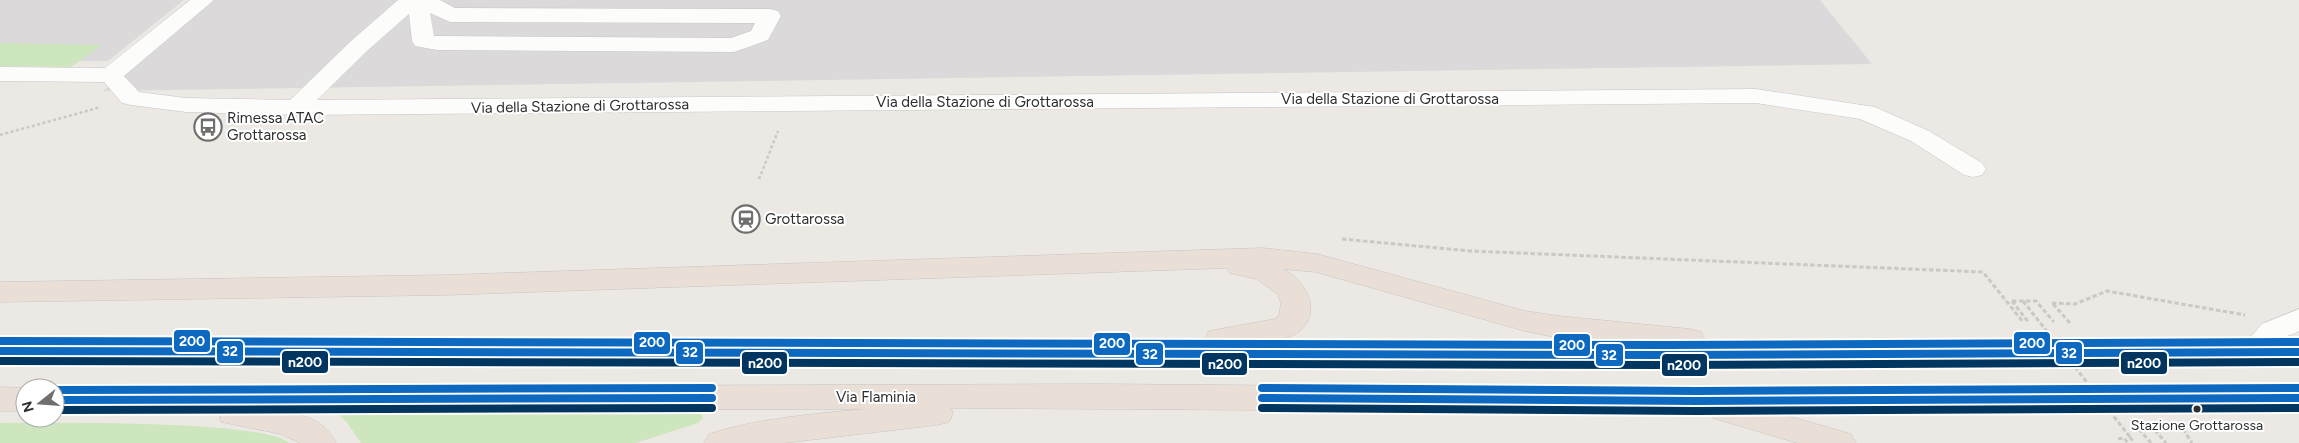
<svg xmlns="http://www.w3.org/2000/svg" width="2299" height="443" viewBox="0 0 2299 443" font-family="Figtree,sans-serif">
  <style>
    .industrial { fill: #dcd9db }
    .green { fill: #cee6be }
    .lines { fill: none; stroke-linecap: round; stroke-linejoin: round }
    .minor-casing { stroke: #c5c4c5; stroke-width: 1 }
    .highway-casing { stroke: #c6c5c4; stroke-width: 1 }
    .path-far1 { stroke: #c9c9c8; stroke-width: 2.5; stroke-dasharray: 3 2.5; stroke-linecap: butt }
    .path { stroke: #c9c9c8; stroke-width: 3; stroke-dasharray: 4.5 2.5; stroke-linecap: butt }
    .minor { fill: #fcfcfb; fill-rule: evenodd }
    .highway { fill: #eadfd6; fill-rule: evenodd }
    .path-bridge { stroke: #c9c9c8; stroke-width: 3; stroke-dasharray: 4.5 2.5; stroke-linecap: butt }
    .bus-1-casing { stroke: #fff; stroke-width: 12 }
    .bus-2-casing { stroke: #fff; stroke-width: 12 }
    .bus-3-casing { stroke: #fff; stroke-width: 12 }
    .bus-1 { stroke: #0c69bf; stroke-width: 8 }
    .bus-2 { stroke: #00365f; stroke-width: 8 }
    .bus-3 { stroke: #0c69bf; stroke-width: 8 }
    .bus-dot { fill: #2e2e2e; stroke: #fff; stroke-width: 2 }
    .labels { text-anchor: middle; stroke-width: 4; stroke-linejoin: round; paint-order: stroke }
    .bus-label { font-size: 14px; fill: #2e2e2e; stroke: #fff }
    .street-label { font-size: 15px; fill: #2e2e2e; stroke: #fff }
    .poi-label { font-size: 15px; fill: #2e2e2e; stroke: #fff; text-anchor: start }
    .line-badge { stroke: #fff; stroke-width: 2 }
    .badge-label { font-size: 14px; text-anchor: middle; font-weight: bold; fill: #fff }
  </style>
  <rect width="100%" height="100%" fill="#ece8e4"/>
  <g class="industrial">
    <polygon points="0,0 184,0 108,61 0,61"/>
    <polygon points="213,0 1820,0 1872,64 103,91"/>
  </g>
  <g class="green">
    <polygon points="0,43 102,45 71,67 0,66"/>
    <polygon points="694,410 701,413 703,418 698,423 636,443 361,443 346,421 334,412"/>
    <path d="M0,423c45,0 265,-3 289,20h-289z"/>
  </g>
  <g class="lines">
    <g class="minor-casing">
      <g id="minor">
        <path d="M190,0h24l-90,76 15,16 47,6 104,2 61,-59 47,-41h42l15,8 315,1 8,2 3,5 -13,24 -34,12 -297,-2 -22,-4 -3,-5 -3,-27 -42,37 -50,49 1439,-11 119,18 54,24 53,32 4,6 -4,6 -9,2 -9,-2 -53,-34 -51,-22 -104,-16 -1460,12 -110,-3 -55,-7 -9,-2 -18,-21 -104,-1v-14l105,1zM430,13l20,9 305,1 -4,8 -20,7 -294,-2h-3z"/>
        <path d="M2299,309v22c-5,3 -11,4 -15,7 -17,13 -15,31 -42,23l-5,-8 25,-29z"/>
      </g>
    </g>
    <g class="highway-casing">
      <g id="highway">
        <path d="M1263,248l54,6 208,57 34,5 131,13 11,3 4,8 -2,4 596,-3v22l-632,3 -1667,-4v-22l1207,3 -2,-4 4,-8 66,-12 4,-4 2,-11 -3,-10 -22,-15 -26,-6 -3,-5 -782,27 -445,7v-20l445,-7zM1283,269l33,3 209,59 34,7 63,6 -355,-1c10,-3 25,-5 33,-12 23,-21 5,-51 -17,-62z"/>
        <path d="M1099,384l597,5 603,-3v24l-521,3 73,21 5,9h-59l-84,-25 -3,-5 -759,-5 2,5 -4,9 -12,3 -153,18h-80l5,-9c50,-16 104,-20 156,-25l-577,2c23,7 36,10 48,32h-36l-19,-9 -60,-12 -3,-11 -163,1v-24z"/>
        <polygon points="0,387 28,388 25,388 25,411 0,411"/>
      </g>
    </g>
    <g class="path-far1">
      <polyline points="0,135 101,107"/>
      <polyline points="759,179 778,131"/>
    </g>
    <g class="path">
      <polyline points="1342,239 1470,251 1983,272 2023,322"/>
      <polyline points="2012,301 2036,301 2054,322"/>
      <polyline points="2012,301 2029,323"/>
      <polyline points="2052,303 2075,304 2107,291 2245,315"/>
      <polyline points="2053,304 2070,323"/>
      <polyline points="2139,429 2151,443"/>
      <polyline points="2183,429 2192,443"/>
      <polyline points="2155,430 2166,443"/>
      <polyline points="2130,437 2134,443"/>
      <polyline points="2118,439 2124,438 2128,443"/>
    </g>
    <use href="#minor" class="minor"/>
    <use href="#highway" class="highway"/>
    <polyline class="path-bridge" points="2023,301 2130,437"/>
    <g class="bus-1-casing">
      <g id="bus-1">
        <polyline points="0,351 1667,355 2299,352"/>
        <polyline points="1262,398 1696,401 2299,398"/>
        <polyline points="55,400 712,398"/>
      </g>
    </g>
    <g class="bus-2-casing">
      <g id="bus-2">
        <polyline points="0,361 1667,365 2299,362"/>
        <polyline points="1262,408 1696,411 2299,408"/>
        <polyline points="55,410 712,408"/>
      </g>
    </g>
    <g class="bus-3-casing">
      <g id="bus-3">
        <polyline points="0,341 1667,345 2299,342"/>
        <polyline points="1262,388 1696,391 2299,388"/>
        <polyline points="55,390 712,388"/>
      </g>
    </g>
    <use href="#bus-1" class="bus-1"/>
    <use href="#bus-2" class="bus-2"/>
    <use href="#bus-3" class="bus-3"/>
  </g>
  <defs>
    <g id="bus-ring" transform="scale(1.4375)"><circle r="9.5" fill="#fff" stroke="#706f6e" stroke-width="1.5"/><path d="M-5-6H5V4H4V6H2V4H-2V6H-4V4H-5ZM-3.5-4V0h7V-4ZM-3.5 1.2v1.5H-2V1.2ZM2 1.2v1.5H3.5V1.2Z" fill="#706f6e"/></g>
    <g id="station-ring" transform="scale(1.4375)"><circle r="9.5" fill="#fff" stroke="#706f6e" stroke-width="1.5"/><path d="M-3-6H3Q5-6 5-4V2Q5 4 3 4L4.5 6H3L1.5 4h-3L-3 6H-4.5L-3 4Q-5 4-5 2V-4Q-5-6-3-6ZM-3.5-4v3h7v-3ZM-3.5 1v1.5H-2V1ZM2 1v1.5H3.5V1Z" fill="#706f6e"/></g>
  </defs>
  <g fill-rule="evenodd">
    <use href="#bus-ring" x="208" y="127"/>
    <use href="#station-ring" x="746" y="219"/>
  </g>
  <circle class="bus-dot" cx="2197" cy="409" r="4.5"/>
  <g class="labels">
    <g class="bus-label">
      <text x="2197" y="430">Stazione Grottarossa</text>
    </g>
    <g class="street-label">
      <text x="1390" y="104">Via della Stazione di Grottarossa</text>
      <text x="985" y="107">Via della Stazione di Grottarossa</text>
      <text transform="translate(580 106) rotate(-1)" y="5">Via della Stazione di Grottarossa</text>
      <text x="876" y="402">Via Flaminia</text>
    </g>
    <g class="poi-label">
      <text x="227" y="123">Rimessa ATAC<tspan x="227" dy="17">Grottarossa</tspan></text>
      <text x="765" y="224">Grottarossa</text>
    </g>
  </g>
  <g class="line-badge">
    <rect x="173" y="329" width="38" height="24" rx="5" fill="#0c69bf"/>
    <rect x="633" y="331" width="38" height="24" rx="5" fill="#0c69bf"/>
    <rect x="2013" y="331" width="38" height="24" rx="5" fill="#0c69bf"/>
    <rect x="1093" y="332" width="38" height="24" rx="5" fill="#0c69bf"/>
    <rect x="1553" y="333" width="38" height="24" rx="5" fill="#0c69bf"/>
    <rect x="216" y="340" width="28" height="24" rx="5" fill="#0c69bf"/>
    <rect x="675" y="341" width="29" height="24" rx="5" fill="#0c69bf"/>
    <rect x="2055" y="341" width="28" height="24" rx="5" fill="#0c69bf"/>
    <rect x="1135" y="342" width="29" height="24" rx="5" fill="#0c69bf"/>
    <rect x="1595" y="343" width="29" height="24" rx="5" fill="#0c69bf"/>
    <rect x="281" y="350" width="48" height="24" rx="5" fill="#00365f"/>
    <rect x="2120" y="351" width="48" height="24" rx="5" fill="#00365f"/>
    <rect x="741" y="351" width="47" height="24" rx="5" fill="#00365f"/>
    <rect x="1201" y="352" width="47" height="24" rx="5" fill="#00365f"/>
    <rect x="1661" y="353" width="47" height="24" rx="5" fill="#00365f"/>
  </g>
  <g class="badge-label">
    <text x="192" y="346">200</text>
    <text x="652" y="347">200</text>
    <text x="2032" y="348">200</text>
    <text x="1112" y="348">200</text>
    <text x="1572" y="350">200</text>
    <text x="230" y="356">32</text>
    <text x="690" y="357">32</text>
    <text x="2069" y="358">32</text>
    <text x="1150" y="359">32</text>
    <text x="1609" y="360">32</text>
    <text x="305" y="367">n200</text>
    <text x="2144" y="368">n200</text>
    <text x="765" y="368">n200</text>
    <text x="1225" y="369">n200</text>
    <text x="1684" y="370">n200</text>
  </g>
  <g transform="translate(40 403) rotate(253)"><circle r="24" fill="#ffffff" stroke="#ababab"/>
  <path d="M0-4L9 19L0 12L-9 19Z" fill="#706f6e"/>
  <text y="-8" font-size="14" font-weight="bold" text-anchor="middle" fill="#2e2e2e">N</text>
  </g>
</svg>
